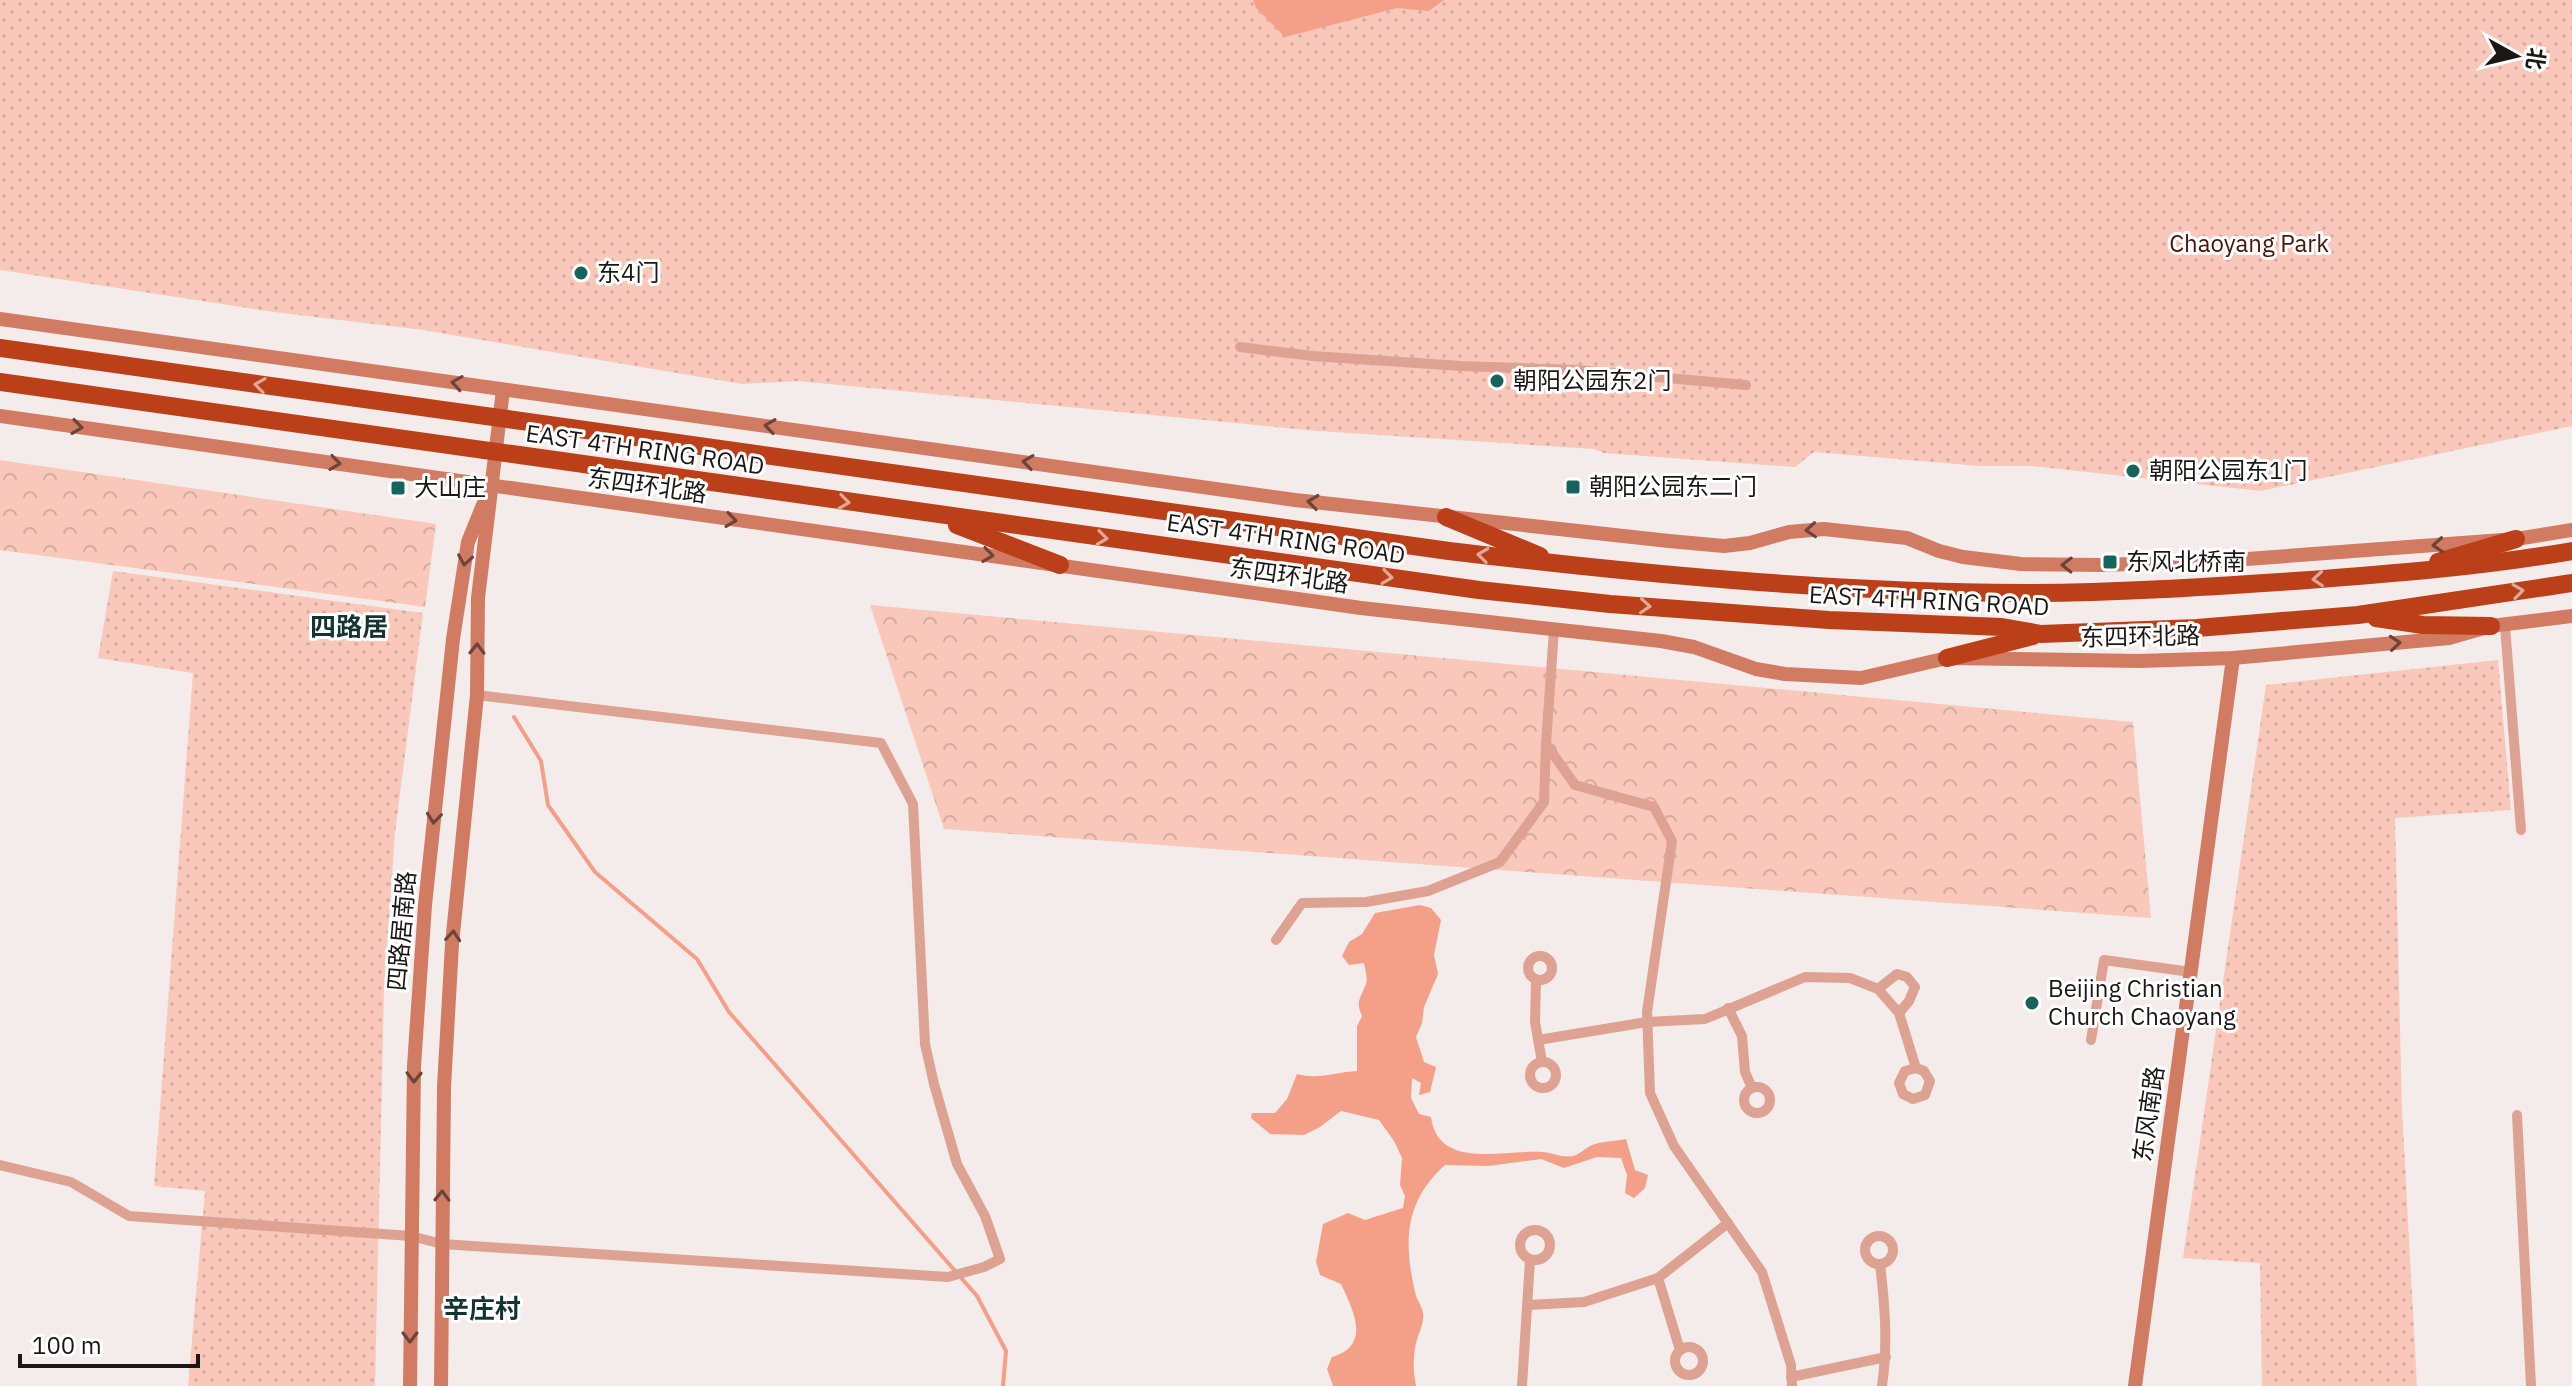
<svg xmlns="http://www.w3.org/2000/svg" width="2572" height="1386" viewBox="0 0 2572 1386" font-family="'IBM Plex Sans','Noto Sans SC',sans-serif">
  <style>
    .green { fill: url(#green-dots) }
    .forest { fill: url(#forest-crowns) }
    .water { fill: #f49f87 }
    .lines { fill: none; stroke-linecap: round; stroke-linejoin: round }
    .stream { stroke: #f49f87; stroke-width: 4 }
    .street { stroke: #dda291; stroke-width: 10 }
    .secondary { stroke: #d17b63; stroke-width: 14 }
    .highway { stroke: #bb3f18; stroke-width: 18 }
    .oneway { stroke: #6c4439 }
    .oneway2 { stroke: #e0a997 }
    .poi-dot { fill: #17645d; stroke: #fff; stroke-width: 3 }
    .labels { text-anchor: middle; stroke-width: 6; stroke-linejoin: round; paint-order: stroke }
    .park-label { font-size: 24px; fill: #491607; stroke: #fff }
    .poi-label { font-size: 24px; fill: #1a1716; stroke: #fff; text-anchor: start }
    .street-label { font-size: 24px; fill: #1a1716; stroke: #fff }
    .neighbourhood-label { font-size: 26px; font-weight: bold; fill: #133531; stroke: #fff }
  </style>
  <defs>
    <pattern id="green-dots" width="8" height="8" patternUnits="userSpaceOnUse" patternTransform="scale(2)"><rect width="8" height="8" fill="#f9c8ba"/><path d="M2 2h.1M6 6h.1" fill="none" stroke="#d5ab9f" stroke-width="1.8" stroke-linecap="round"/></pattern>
    <pattern id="forest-crowns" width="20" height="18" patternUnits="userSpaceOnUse" patternTransform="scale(2)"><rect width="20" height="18" fill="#f9c8ba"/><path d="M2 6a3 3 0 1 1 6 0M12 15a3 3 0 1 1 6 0" fill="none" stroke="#d5ab9f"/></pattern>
  </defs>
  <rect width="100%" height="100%" fill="#f4ecea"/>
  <g class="green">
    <polygon points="0,0 2572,0 2572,426 2261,491 2031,466 1980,466 1814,452 1795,467 1604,453 1594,449 1318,431 798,381 742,384 423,330 274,312 0,270"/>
    <polygon points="113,571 423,613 395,833 384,990 375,1386 188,1386 205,1191 154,1186 193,673 98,658"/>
    <polygon points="2498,660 2511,810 2395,818 2402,1110 2417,1386 2262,1386 2260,1263 2183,1258 2266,685"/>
  </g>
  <g class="forest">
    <polygon points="0,460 436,524 425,607 0,550"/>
    <polygon points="870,605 2133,722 2151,918 944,829"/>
  </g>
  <g class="water">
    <polygon points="1253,0 1444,0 1429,11 1397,8 1285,37 1256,8"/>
    <path d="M1420,905l11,3 10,12 -7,35 4,19 -14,33 -2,16 -6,14 8,25 12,5 -6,25 -11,3 2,-12 -9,-5 -1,20 8,16 12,3c7,54 74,32 112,35 11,1 18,6 30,4 8,-2 14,-10 22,-12 10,-3 21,-3 31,-5l9,31 13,5 -3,13 -11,10 -9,-5 2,-18 -6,-17 -24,-1 -33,11 -23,-9 -53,7 -43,-1c-41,37 -42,78 -29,131 2,5 6,11 7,17 2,9 -5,21 -7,30 -3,14 -3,29 0,43h-83l-6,-17 5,-12c40,-12 21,-47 9,-73l-21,-9 -4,-13 7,-38 25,-11 17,7 38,-12 2,-12 -5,-11 2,-27 -8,-17 -15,-21 -38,-9 -21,16 -16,8 -34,-1 -19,-16 1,-5h23l12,-14 10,-25c21,6 39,-2 60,-3v-45l5,-10c-7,-14 -1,-19 4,-32 2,-6 -1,-15 -2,-21l-15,2 -7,-9 7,-14 13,-8 13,-21z"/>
  </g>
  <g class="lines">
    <polyline class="stream" points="514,717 541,761 548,805 595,872 697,959 729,1012 977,1296 1006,1351 1003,1386"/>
    <g class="street">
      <polyline points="1240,347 1313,356 1461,366 1577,370 1746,385"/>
      <polyline points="2505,626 2521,830"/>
      <polyline points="1554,630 1546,744 1575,785 1654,807 1672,841 1647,1012 1650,1093 1674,1146 1762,1272 1791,1365 1792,1386"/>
      <polyline points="1276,940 1302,903 1366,902 1428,891 1500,862 1544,802 1546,744"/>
      <circle cx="1540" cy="968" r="12"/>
      <polyline points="1536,979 1535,1022 1542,1062"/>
      <polyline points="1878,989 1897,974 1907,977 1915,987 1909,1001 1899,1013"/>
      <polyline points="1728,1008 1742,1036 1745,1072 1752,1088"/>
      <polyline points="1538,1040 1647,1022 1705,1019 1805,977 1850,978 1878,989 1899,1013 1916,1068 1924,1071 1930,1081 1925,1095 1913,1099 1903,1094 1899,1083 1905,1071 1916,1068"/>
      <polyline points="2091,1040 2104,960 2191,972"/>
      <circle cx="1543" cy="1075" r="13"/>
      <circle cx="1757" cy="1100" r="13"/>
      <polyline points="2517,1115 2531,1386"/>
      <polyline points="0,1165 71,1182 129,1216 411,1236 442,1244 948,1277 984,1267 1000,1259 985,1216 957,1164 934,1084 925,1044 913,804 881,743 477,695"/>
      <circle cx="1535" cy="1245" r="15"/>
      <circle cx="1879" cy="1250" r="14"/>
      <path d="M1880,1264c5,42 8,81 2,122"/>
      <polyline points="1658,1278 1680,1350"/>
      <polyline points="1528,1305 1584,1302 1658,1278 1728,1223"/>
      <circle cx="1689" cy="1361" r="14"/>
      <polyline points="1791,1377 1886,1357"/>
      <polyline points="1522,1386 1530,1260"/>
    </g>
    <g class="secondary">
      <polyline points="0,319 1295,500 1669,541 1724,546 1750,543 1789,532 1824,529 1907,538 1939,551 1963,557 2021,564 2101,565 2220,561 2516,539 2572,530"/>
      <polyline points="0,416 1361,608 1661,641 1694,647 1756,669 1785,674 1861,678 1947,658 2139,661 2233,658 2449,638 2491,626 2572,616"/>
      <polyline points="410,1386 414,1066 425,905 453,639 468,542 483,505"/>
      <polyline points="441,1386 444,1087 452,944 477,695 478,598 503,390"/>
      <polyline points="2135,1386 2233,658"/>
    </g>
    <g class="highway">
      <path d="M0,348l1449,203c190,23 382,41 574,42 90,0 182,-6 272,-12 93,-7 185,-14 277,-30"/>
      <polyline points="0,382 1479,590 1610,604 1829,620 2002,627 2041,634 2197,628 2358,615 2572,583"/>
      <polyline points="1446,517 1540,556"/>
      <polyline points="957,525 1060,565"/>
      <polyline points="2438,562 2516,539"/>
      <polyline points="2376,618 2423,625 2491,626"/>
      <polyline points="1947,658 2033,636"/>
    </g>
  </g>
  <defs><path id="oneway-chevron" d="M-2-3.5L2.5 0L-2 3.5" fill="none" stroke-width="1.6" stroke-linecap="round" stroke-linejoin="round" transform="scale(2)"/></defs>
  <g class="oneway">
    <use href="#oneway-chevron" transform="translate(457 383) rotate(-171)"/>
    <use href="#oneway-chevron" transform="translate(770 426) rotate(-172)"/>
    <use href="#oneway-chevron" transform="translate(77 427) rotate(8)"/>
    <use href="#oneway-chevron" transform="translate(1028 462) rotate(-172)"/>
    <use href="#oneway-chevron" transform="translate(335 463) rotate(8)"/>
    <use href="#oneway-chevron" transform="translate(1313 502) rotate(-173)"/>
    <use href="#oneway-chevron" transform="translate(731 520) rotate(8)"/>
    <use href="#oneway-chevron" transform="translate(1811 530) rotate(176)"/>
    <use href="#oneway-chevron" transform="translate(2438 545) rotate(176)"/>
    <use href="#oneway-chevron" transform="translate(988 555) rotate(8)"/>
    <use href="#oneway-chevron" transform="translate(465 560) rotate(99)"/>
    <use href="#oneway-chevron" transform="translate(2067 565) rotate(-179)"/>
    <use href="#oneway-chevron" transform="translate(2395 643) rotate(-5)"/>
    <use href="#oneway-chevron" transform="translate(477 649) rotate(-89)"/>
    <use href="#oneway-chevron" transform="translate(434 818) rotate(96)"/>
    <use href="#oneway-chevron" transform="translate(453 936) rotate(-85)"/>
    <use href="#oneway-chevron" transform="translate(414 1077) rotate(91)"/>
    <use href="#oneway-chevron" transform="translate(442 1196) rotate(-89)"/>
    <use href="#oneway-chevron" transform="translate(410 1337) rotate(90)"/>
  </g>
  <g class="oneway2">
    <use href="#oneway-chevron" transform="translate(260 385) rotate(-172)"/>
    <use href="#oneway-chevron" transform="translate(844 502) rotate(8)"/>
    <use href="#oneway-chevron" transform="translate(1102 538) rotate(8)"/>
    <use href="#oneway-chevron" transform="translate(1483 555) rotate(-173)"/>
    <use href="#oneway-chevron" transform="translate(1387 577) rotate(8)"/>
    <use href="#oneway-chevron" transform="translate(2318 579) rotate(176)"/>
    <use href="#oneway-chevron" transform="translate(2518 591) rotate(-8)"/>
    <use href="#oneway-chevron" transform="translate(1645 606) rotate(4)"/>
  </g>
  <g class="poi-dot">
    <circle cx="581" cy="273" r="8"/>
    <circle cx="1497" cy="381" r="8"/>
    <circle cx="2133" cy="471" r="8"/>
    <rect x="1565" y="479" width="16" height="16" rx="4"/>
    <rect x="390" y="480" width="16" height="16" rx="4"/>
    <rect x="2102" y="554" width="16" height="16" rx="4"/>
    <circle cx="2032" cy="1003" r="8"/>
  </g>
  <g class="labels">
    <g class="park-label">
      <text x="2249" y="252">Chaoyang Park</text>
    </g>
    <g class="poi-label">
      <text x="597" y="281">东4门</text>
      <text x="1513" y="389">朝阳公园东2门</text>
      <text x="2149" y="479">朝阳公园东1门</text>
      <text x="1589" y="495">朝阳公园东二门</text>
      <text x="414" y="496">大山庄</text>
      <text x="2126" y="570">东风北桥南</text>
      <text x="2048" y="997">Beijing Christian<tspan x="2048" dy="28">Church Chaoyang</tspan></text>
    </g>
    <g class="street-label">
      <text transform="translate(645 450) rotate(8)" y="8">EAST 4TH RING ROAD</text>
      <text transform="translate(647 486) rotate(8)" y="8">东四环北路</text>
      <text transform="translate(1286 539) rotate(8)" y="8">EAST 4TH RING ROAD</text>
      <text transform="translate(1289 576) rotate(8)" y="8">东四环北路</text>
      <text transform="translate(1929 601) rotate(3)" y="8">EAST 4TH RING ROAD</text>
      <text transform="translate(2140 637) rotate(-1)" y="8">东四环北路</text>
      <text transform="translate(402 931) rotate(-85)" y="8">四路居南路</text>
      <text transform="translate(2149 1114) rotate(-82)" y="8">东风南路</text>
    </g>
    <g class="neighbourhood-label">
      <text x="349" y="636">四路居</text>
      <text x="482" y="1318">辛庄村</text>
    </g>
  </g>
  <g transform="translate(2516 56) rotate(98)" stroke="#ffffff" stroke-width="6" paint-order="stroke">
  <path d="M0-6L14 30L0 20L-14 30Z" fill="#1a1716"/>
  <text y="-12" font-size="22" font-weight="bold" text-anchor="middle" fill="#1a1716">北</text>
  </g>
  <path d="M20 1354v12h178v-12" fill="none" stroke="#1a1716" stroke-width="4"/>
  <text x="32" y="1354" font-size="24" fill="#1a1716" stroke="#ffffff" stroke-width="6" paint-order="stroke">100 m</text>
</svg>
